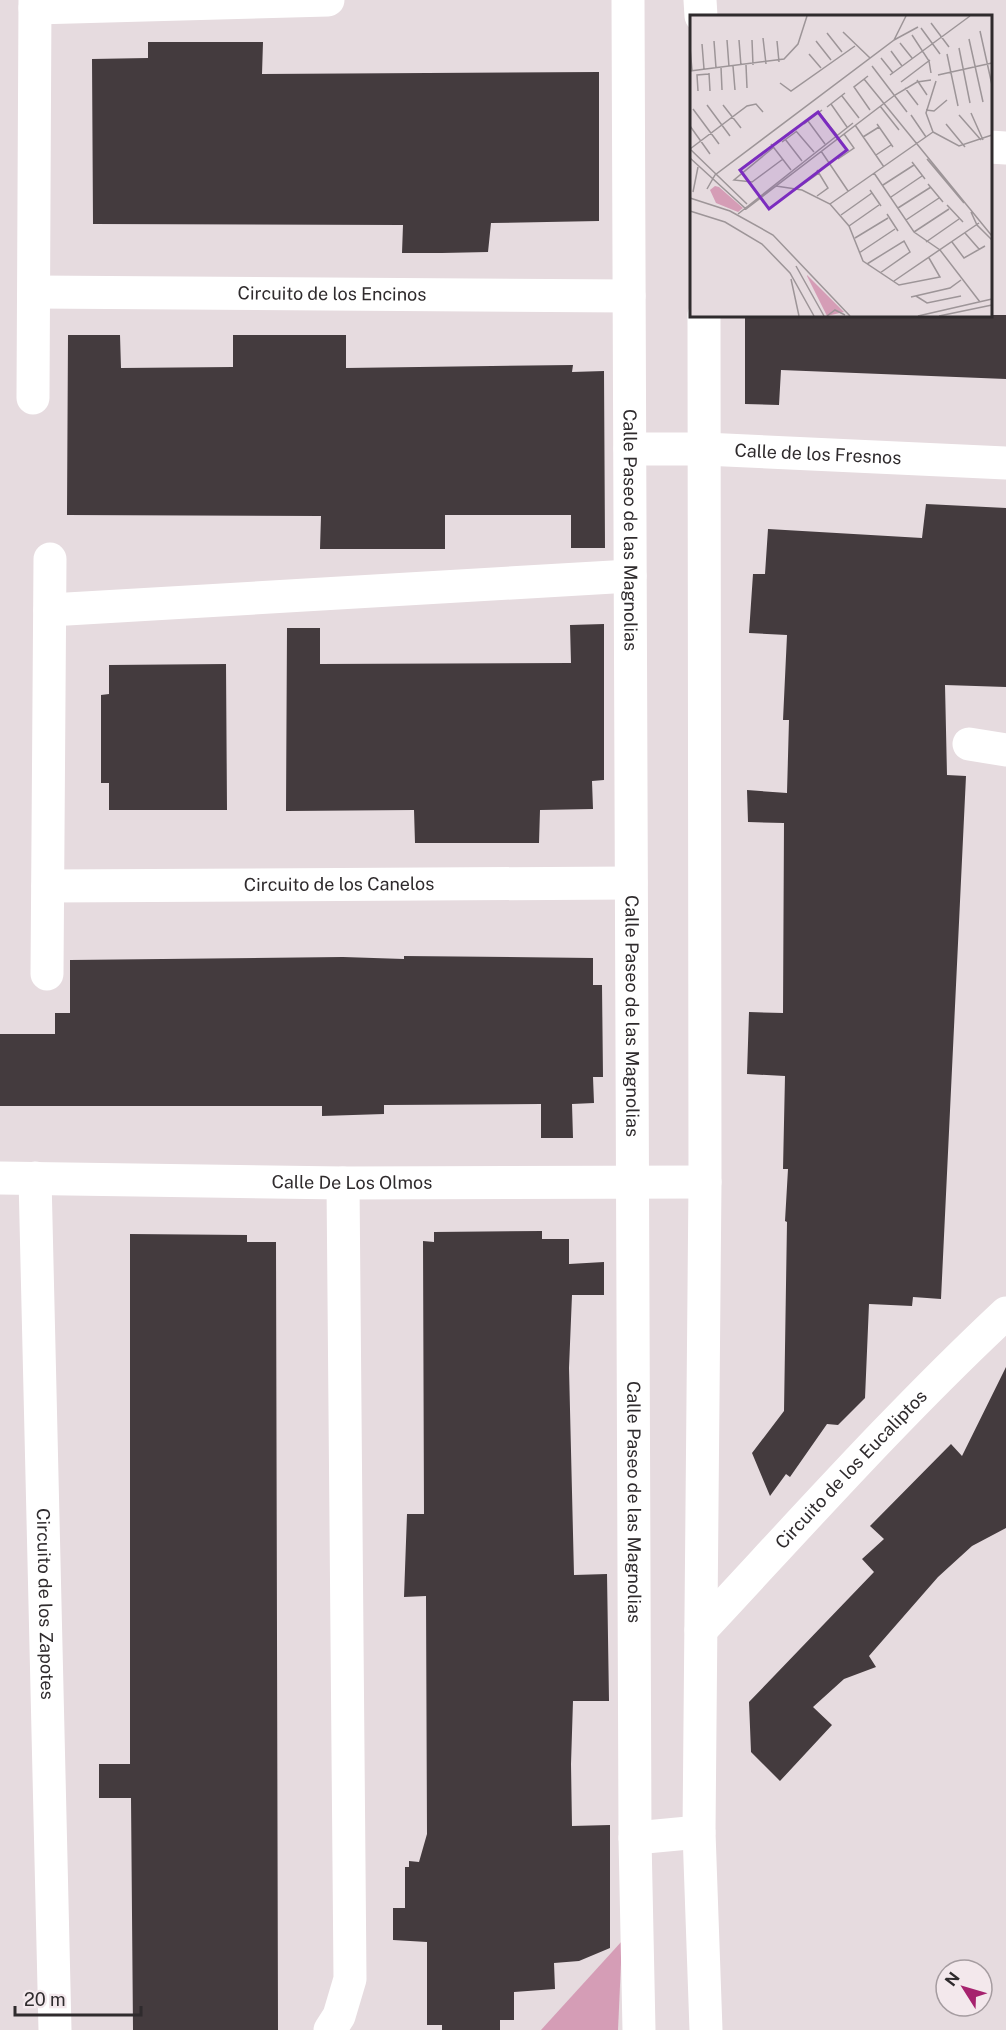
<svg xmlns="http://www.w3.org/2000/svg" width="1006" height="2030" viewBox="0 0 1006 2030" font-family="'Public Sans',sans-serif">
  <style>
    .green { fill: #d59db6 }
    .building { fill: #443b3e }
    .lines { fill: none; stroke-linecap: round; stroke-linejoin: round }
    .street { stroke: #fff; stroke-width: 33 }
    .secondary { stroke: #fff; stroke-width: 33 }
    .labels { text-anchor: middle; stroke-width: 6; stroke-linejoin: round; paint-order: stroke }
    .street-label { font-size: 18px; fill: #2f2b2d; stroke: #f3e8ec }
    .inset-road { fill: none; stroke: #9d9598; stroke-width: 1.5 }
    .view { fill: #7b2cbf; fill-opacity: 0.15; stroke: #7b2cbf; stroke-width: 3 }
    .inset-edge { fill: none; stroke: #2f2b2d; stroke-width: 3 }
  </style>
  <rect width="100%" height="100%" fill="#e6dbdf"/>
  <polygon class="green" points="622,1941 618,2030 541,2030"/>
  <g class="building">
    <polygon points="148,42 263,42 262,74 599,72 599,221 491,223 488,252 442,253 402,253 403,225 93,224 92,59 148,58"/>
    <polygon points="745,315 1006,315 1006,379 781,370 779,405 745,404"/>
    <polygon points="68,335 120,335 121,368 233,367 233,335 346,335 346,368 573,365 572,372 604,371 605,548 571,548 571,515 445,515 445,549 320,549 321,516 67,515"/>
    <polygon points="926,504 1006,508 1006,687 945,685 947,775 966,776 941,1299 913,1297 912,1306 869,1304 865,1398 838,1425 827,1424 790,1477 786,1474 770,1496 752,1453 784,1411 787,1222 785,1221 788,1169 783,1169 785,1076 747,1074 749,1012 783,1013 784,823 748,822 747,790 787,793 789,720 783,720 787,635 749,633 753,574 765,574 768,529 922,538"/>
    <polygon points="604,624 604,780 592,781 593,809 540,810 539,843 415,843 414,810 286,811 287,628 320,628 320,664 571,663 570,625"/>
    <polygon points="226,664 227,810 109,810 109,783 101,783 101,695 109,694 109,665"/>
    <polygon points="404,956 593,958 593,985 602,985 603,1077 593,1077 594,1103 572,1104 573,1138 541,1138 541,1104 384,1105 384,1114 322,1116 322,1106 0,1106 0,1034 55,1034 55,1013 70,1013 70,960 343,957 404,959"/>
    <polygon points="542,1231 542,1239 569,1239 569,1264 604,1262 604,1295 572,1295 569,1368 574,1575 607,1574 609,1701 573,1701 571,1764 572,1826 610,1825 610,1948 579,1961 554,1963 555,1989 514,1992 514,2020 500,2020 500,2030 442,2030 442,2025 427,2025 427,1942 393,1940 393,1908 405,1908 405,1867 409,1867 409,1861 419,1862 427,1834 426,1596 404,1597 407,1514 424,1514 423,1241 434,1242 434,1232"/>
    <polygon points="130,1234 247,1235 247,1242 276,1242 278,2030 133,2030 131,1798 99,1798 99,1764 130,1764"/>
    <polygon points="1006,1367 1006,1528 972,1546 938,1577 869,1656 876,1667 844,1679 813,1707 832,1725 780,1781 751,1752 749,1702 874,1572 862,1559 884,1539 870,1526 951,1444 962,1456"/>
  </g>
  <g class="lines">
    <g class="street">
      <polyline points="35,8 328,0"/>
      <polyline points="990,147 1006,148"/>
      <path id="s1" d="M35,292l594,4"/>
      <polyline points="33,398 35,0"/>
      <path id="s2" d="M630,449h74l302,14"/>
      <polyline points="50,610 630,576"/>
      <polyline points="969,744 1006,750"/>
      <path id="s3" d="M48,886l583,-3"/>
      <polyline points="47,974 50,559"/>
      <path id="s4" d="M0,1178l343,5 362,-1"/>
      <path id="s5" d="M35,1178l20,852"/>
      <path id="s6" d="M701,1630c100,-107 198,-217 305,-317"/>
      <polyline points="330,2030 339,2016 350,1979 343,1183"/>
    </g>
    <g class="secondary">
      <path id="s7" d="M628,0l7,1838 4,192"/>
      <polyline points="700,0 701,16"/>
      <polyline points="704,315 705,1182 699,1832 706,2030"/>
      <polyline points="635,1838 699,1832"/>
    </g>
  </g>
  <g class="labels">
    <g class="street-label">
      <text dy="6" stroke="none"><textPath href="#s1" startOffset="297">Circuito de los Encinos</textPath></text>
      <text dy="6" stroke="none"><textPath href="#s2" startOffset="188">Calle de los Fresnos</textPath></text>
      <text dy="6" stroke="none"><textPath href="#s7" startOffset="530">Calle Paseo de las Magnolias</textPath></text>
      <text dy="6" stroke="none"><textPath href="#s3" startOffset="291">Circuito de los Canelos</textPath></text>
      <text dy="6" stroke="none"><textPath href="#s7" startOffset="1016">Calle Paseo de las Magnolias</textPath></text>
      <text dy="6" stroke="none"><textPath href="#s4" startOffset="352">Calle De Los Olmos</textPath></text>
      <text dy="6" stroke="none"><textPath href="#s6" startOffset="220">Circuito de los Eucaliptos</textPath></text>
      <text dy="6" stroke="none"><textPath href="#s7" startOffset="1502">Calle Paseo de las Magnolias</textPath></text>
      <text dy="6" stroke="none"><textPath href="#s5" startOffset="426">Circuito de los Zapotes</textPath></text>
    </g>
  </g>
  <g transform="translate(690 15)">
    <rect width="302" height="302" fill="#e6dbdf"/>
    <path d="M25,171l4,1 24,21 -5,4 -22,-9 -6,-13zM117,261v-1l37,37 -17,4z" fill="#d59db6"/>
    <path class="inset-road" d="M241,8l18,24M231,13l19,26M290,16l12,54M153,17l27,26M137,18l15,19M222,20l17,26 2,12M73,23l3,26M279,24l14,63M37,25l2,27M49,25l2,26M62,25l1,25M204,25l24,-13M24,26l2,27M87,26l2,21M126,26l15,19M210,28l12,15M12,29l2,25M0,33l2,22M269,33l11,55M201,36l11,15M119,39l12,14M257,39l11,52M191,43l12,15M56,50l1,23M43,51l2,24M182,51l35,46M31,52l1,23M0,56l94,-12 14,-15 9,-28M19,58l1,18M200,60l80,-59M248,60l54,-12M178,61l-14,11 16,23M174,64l128,157M227,65l10,15M211,67l29,-22M90,68l11,8 64,-45M215,73l13,17M8,76l-1,-16 12,-1M152,81l17,22M141,89l16,23M17,90l23,31M33,90l18,23M190,91l19,24M137,92l18,-14M3,94l26,35M236,95l8,1 13,-11M129,98l18,22M281,98l12,27M221,100l15,22M269,100l22,25M118,106l17,23M114,109l18,-14M187,109l16,23M256,109l19,23M165,110l29,42M0,111l20,28M106,116l18,21M243,117l26,14 33,-11M243,117l-7,-19 10,-32M173,122l16,-10M95,124l17,22M92,127l15,-11M81,129l20,26M84,132l-40,33 18,2 31,-23M0,134l57,-43 9,-2 7,8M0,134l57,55M131,136l27,40M186,140l15,-10M0,143l56,51 149,-114 22,-13 14,-2M148,144l16,-11 -10,-14M237,144l37,44M222,147l13,17M184,158l40,59 26,18 40,52M238,169l15,18M193,170l31,-20M86,171l26,4 28,14 19,22 14,35 36,24 41,-8 -11,-19M108,173l21,-15M17,174l8,-14 179,-135 12,-24M180,175l11,16M3,177l5,-25M127,181l11,-8 -11,-18M201,182l31,-21M0,183l40,13 43,24 77,81M140,189l103,-72M257,190l16,17M208,193l33,-21M0,196l35,11 37,22 28,29 24,43M281,197l6,13 15,15M48,199l115,-91M197,199l11,17M151,200l31,-22M216,205l33,-22M159,211l30,-21M224,217l35,-23M275,218l14,16M165,223l33,-20M236,227l33,-23M262,227l12,16 21,-12M169,238l36,-24M177,249l37,-23 6,11 -30,21M106,251l28,50M101,264l8,37M204,266l85,-58M226,281l11,7 34,-7M221,282l39,-9 11,-8M137,301l8,-6 10,5M228,301l74,-17M249,301l53,-11"/>
    <path class="view" d="M128,97l29,38 -78,59 -29,-39z"/>
    <rect width="302" height="302" class="inset-edge"/>
  </g>
  <g transform="translate(964 1988) rotate(307)"><circle r="28" fill="#f3e8ec" stroke="#a59ca0" stroke-width="1.5"/>
  <path d="M0-4.5L10 22L0 15L-10 22Z" fill="#a6226e"/>
  <text y="-9" font-size="16" font-weight="bold" text-anchor="middle" fill="#2f2b2d">N</text>
  </g>
  <path d="M15 2006v9h126v-9" fill="none" stroke="#2f2b2d" stroke-width="3"/>
  <text x="24" y="2006" font-size="18" fill="#2f2b2d" stroke="#f3e8ec" stroke-width="4.5" paint-order="stroke">20 m</text>
</svg>
